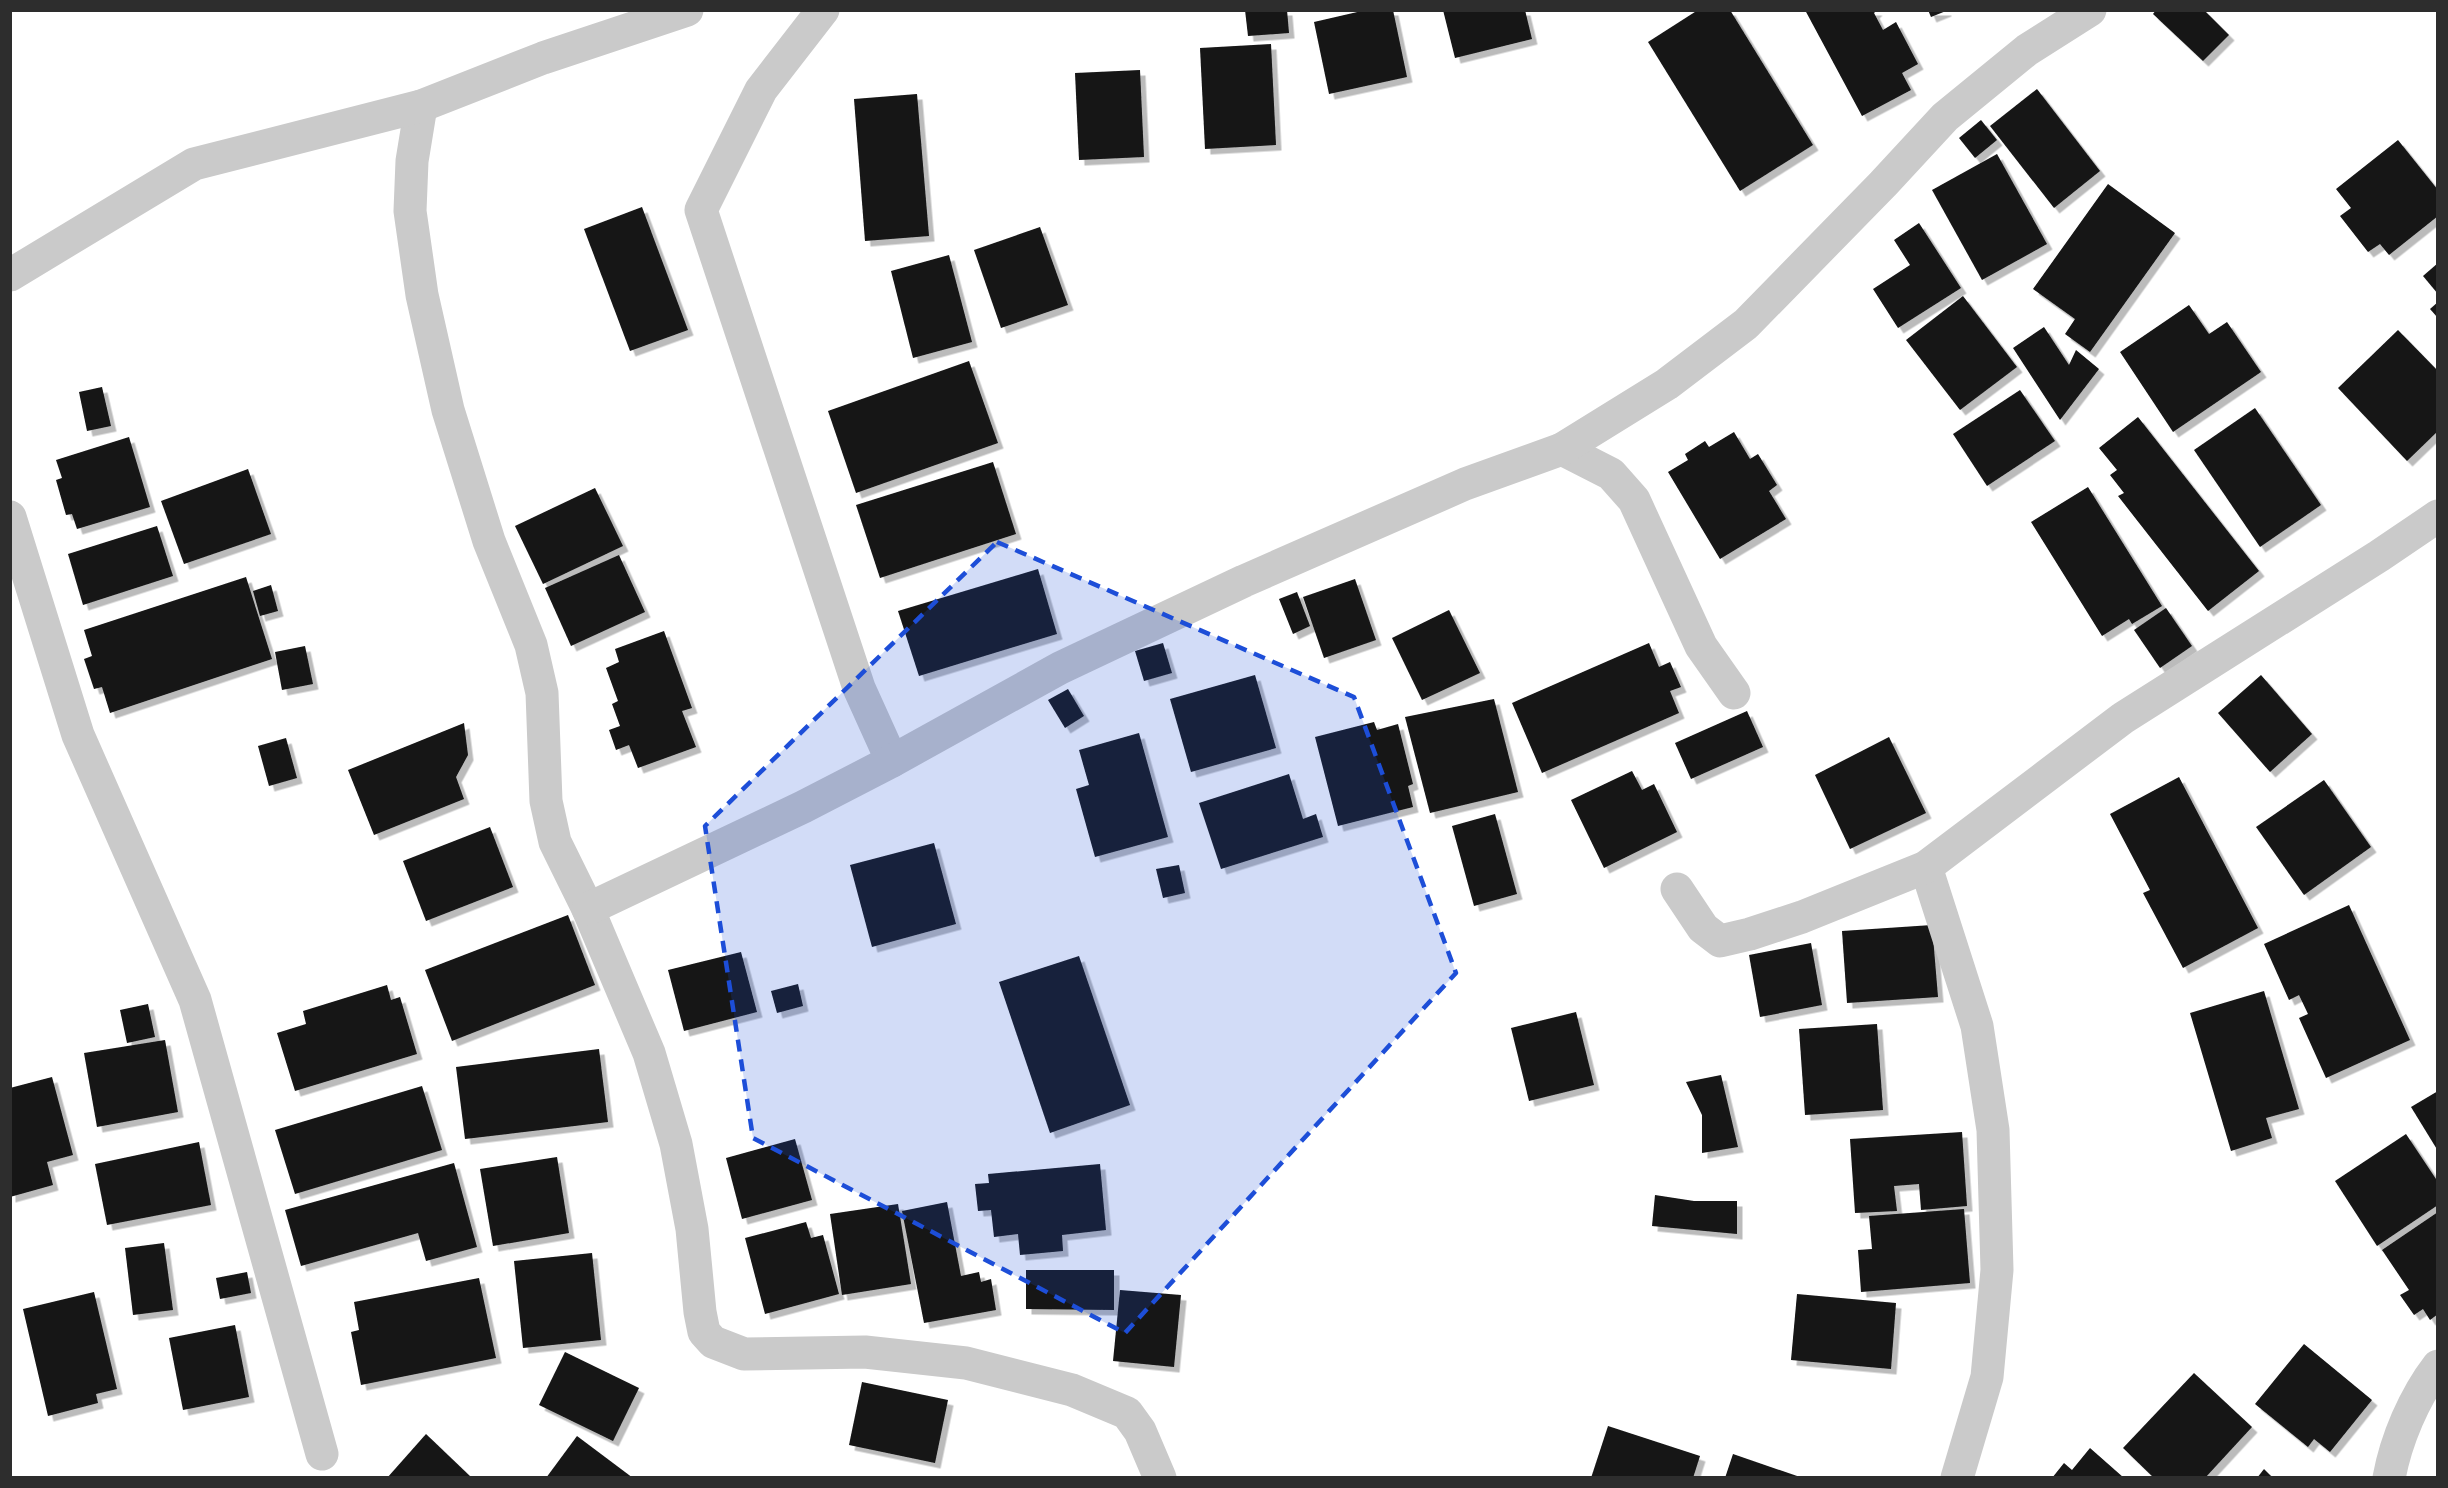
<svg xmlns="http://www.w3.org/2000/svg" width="2448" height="1488" viewBox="0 0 2448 1488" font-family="Ubuntu,sans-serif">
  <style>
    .building { fill: #141414; filter: url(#shadow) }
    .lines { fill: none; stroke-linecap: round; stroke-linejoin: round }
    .street { stroke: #cacaca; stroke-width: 33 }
    .marked { fill: #1d4ed8; fill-opacity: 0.2; stroke: #1d4ed8; stroke-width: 4.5; stroke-dasharray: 12 8; stroke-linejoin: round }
  </style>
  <defs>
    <filter id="shadow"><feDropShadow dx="5.5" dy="5.5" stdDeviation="0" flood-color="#0004"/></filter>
  </defs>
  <rect width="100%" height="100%" fill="#fff"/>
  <g class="building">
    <polygon points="1245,10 1287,10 1289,33 1248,36"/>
    <polygon points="1366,10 1393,10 1407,77 1329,94 1314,22"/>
    <polygon points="1443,10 1525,10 1532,39 1455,58"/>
    <polygon points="1698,10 1730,10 1813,145 1740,191 1648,42"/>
    <polygon points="1805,10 1877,10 1874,13 1883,30 1896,22 1918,64 1902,73 1911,90 1862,116"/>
    <polygon points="1928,10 1946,10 1946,11 1931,17"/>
    <polygon points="2156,10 2204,10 2229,35 2203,61 2153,14"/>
    <polygon points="1271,44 1276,145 1205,149 1200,48"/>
    <polygon points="1140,70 1144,157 1079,160 1075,73"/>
    <polygon points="2037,89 2100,171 2054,208 1990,126"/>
    <polygon points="917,94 929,236 865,241 854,99"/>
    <polygon points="1981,120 1997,140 1975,158 1959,138"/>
    <polygon points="2398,140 2438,190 2438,216 2389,255 2380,244 2368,252 2340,216 2351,208 2336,189"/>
    <polygon points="1997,154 2047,244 1982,280 1932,190"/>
    <polygon points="2108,184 2175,233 2090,352 2065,334 2075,319 2033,289"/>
    <polygon points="642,207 688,330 630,351 584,229"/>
    <polygon points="1919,223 1961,288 1898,328 1873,289 1910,265 1894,240"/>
    <polygon points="1040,227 1068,305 1001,328 974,250"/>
    <polygon points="949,255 972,342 913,358 891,271"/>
    <polygon points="2438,263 2438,294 2423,276"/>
    <polygon points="1963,296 2017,367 1960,410 1906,340"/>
    <polygon points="2438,302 2438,318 2430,309"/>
    <polygon points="2189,305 2209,334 2227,322 2261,372 2173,432 2120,352"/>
    <polygon points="2044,327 2069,365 2076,350 2099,369 2060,420 2013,348"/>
    <polygon points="2398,330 2438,371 2438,431 2407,461 2338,388"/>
    <polygon points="969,361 998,443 856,493 828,411"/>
    <polygon points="102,387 111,426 87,431 79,392"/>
    <polygon points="2020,390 2055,441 1987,486 1953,434"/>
    <polygon points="2255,408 2321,505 2260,547 2194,450"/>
    <polygon points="2138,417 2259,571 2208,611 2118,496 2124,493 2110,475 2117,470 2099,448"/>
    <polygon points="1734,432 1750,459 1758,454 1777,485 1769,491 1786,519 1720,559 1668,472 1688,460 1685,454 1705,441 1709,447"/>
    <polygon points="129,437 150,507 77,529 72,514 66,515 56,480 62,478 56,460"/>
    <polygon points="993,462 1016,534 880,578 856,505"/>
    <polygon points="248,469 271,534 184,564 161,501"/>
    <polygon points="2088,487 2162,606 2132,624 2129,619 2102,636 2031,522"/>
    <polygon points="595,488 623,546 543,584 515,526"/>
    <polygon points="157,526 173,576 83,605 68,554"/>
    <polygon points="619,555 645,612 571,646 545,588"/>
    <polygon points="1038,569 1057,634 919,676 898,611"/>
    <polygon points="246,577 272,659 110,713 102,687 94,689 84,659 92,656 84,630"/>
    <polygon points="1355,579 1376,640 1324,658 1303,597"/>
    <polygon points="271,585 278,611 260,616 253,591"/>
    <polygon points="1297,592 1310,626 1293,634 1279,599"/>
    <polygon points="2166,608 2192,646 2160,668 2134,630"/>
    <polygon points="1449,610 1480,673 1422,700 1392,638"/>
    <polygon points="664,631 692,708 682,711 696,747 638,768 629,745 616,750 609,730 620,726 612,704 618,701 606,668 619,662 615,649"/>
    <polygon points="1163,643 1172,673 1144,681 1135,651"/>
    <polygon points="1649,643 1659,667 1670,662 1681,687 1670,691 1679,713 1542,773 1512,703"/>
    <polygon points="305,646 313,684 282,690 275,652"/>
    <polygon points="1255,675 1276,748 1191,772 1170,699"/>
    <polygon points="2261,675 2312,734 2270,772 2218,713"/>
    <polygon points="1068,689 1084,716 1065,728 1048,700"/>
    <polygon points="1494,699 1518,792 1430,813 1405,717"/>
    <polygon points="1747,711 1763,747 1691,779 1675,743"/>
    <polygon points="1374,722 1377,730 1398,724 1413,784 1408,786 1413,807 1338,826 1315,737"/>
    <polygon points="464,723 468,755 456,777 464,799 374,835 348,770"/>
    <polygon points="1139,733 1168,837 1095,857 1076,789 1089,785 1079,750"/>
    <polygon points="1889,737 1926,813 1850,849 1815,775"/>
    <polygon points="286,738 297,778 269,786 258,746"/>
    <polygon points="1632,771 1642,790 1654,784 1677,832 1604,868 1571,800"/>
    <polygon points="1289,774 1303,819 1316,814 1323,837 1221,869 1199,803"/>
    <polygon points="2179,777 2258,928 2183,968 2143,893 2150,890 2110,814"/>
    <polygon points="2324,780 2371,847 2304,895 2256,827"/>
    <polygon points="1495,814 1517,894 1474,906 1452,826"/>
    <polygon points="490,827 513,887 426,921 403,861"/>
    <polygon points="934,843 956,924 872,947 850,865"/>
    <polygon points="1179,865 1185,893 1163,898 1156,869"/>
    <polygon points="2349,905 2410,1040 2326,1078 2299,1018 2308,1014 2299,995 2289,1000 2264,944"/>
    <polygon points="568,915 595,985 452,1041 425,970"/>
    <polygon points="1932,925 1938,997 1847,1003 1842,931"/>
    <polygon points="1811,943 1822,1005 1760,1017 1749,955"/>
    <polygon points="741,952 757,1012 684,1031 668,970"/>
    <polygon points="1079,956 1130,1105 1050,1133 999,982"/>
    <polygon points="798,984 803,1006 777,1013 771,991"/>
    <polygon points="387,985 391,1000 400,997 417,1054 295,1091 277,1033 306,1024 303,1011"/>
    <polygon points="2264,991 2299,1109 2266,1118 2272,1138 2231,1151 2190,1013"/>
    <polygon points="148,1004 155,1037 127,1043 120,1010"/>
    <polygon points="1576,1012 1594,1085 1529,1101 1511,1028"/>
    <polygon points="1877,1024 1883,1110 1805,1115 1799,1029"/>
    <polygon points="165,1040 178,1112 97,1127 84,1053"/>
    <polygon points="599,1049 608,1122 465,1139 456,1067"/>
    <polygon points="1721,1075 1738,1147 1702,1153 1702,1115 1686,1082"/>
    <polygon points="52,1077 73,1155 47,1162 53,1185 10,1197 10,1088"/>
    <polygon points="422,1086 442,1150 295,1194 275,1130"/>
    <polygon points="2438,1091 2438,1151 2411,1107"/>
    <polygon points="1962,1132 1967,1206 1921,1210 1919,1184 1894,1186 1897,1211 1855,1213 1850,1139"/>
    <polygon points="2406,1134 2438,1182 2438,1205 2377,1246 2335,1181"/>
    <polygon points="795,1139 812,1200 742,1219 726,1158"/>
    <polygon points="199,1142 211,1205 107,1225 95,1164"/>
    <polygon points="557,1157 569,1233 493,1246 480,1169"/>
    <polygon points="454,1163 477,1247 426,1261 418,1233 301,1266 285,1210"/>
    <polygon points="1100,1164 1106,1230 1062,1235 1063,1251 1020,1255 1018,1234 994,1237 991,1210 978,1211 975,1184 989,1183 988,1174"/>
    <polygon points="1655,1195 1694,1201 1737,1201 1737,1234 1652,1226"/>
    <polygon points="947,1202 961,1276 979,1272 981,1282 991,1279 996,1310 924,1323 902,1211"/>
    <polygon points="898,1204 911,1284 842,1295 830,1214"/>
    <polygon points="1964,1209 1970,1283 1861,1292 1858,1250 1872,1249 1869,1216"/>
    <polygon points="2438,1212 2438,1314 2430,1320 2423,1309 2414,1315 2400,1295 2409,1290 2382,1250"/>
    <polygon points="806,1222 811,1238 823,1235 839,1294 765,1314 745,1238"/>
    <polygon points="164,1243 173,1310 133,1315 125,1248"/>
    <polygon points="592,1253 601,1340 523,1348 514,1261"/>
    <polygon points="1026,1270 1114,1270 1114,1310 1026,1309"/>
    <polygon points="247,1272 251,1293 220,1299 216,1278"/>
    <polygon points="479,1278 496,1358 361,1385 351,1332 359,1330 354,1302"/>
    <polygon points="1120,1290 1181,1295 1174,1367 1113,1361"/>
    <polygon points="94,1292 117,1389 96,1394 98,1403 48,1416 23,1309"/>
    <polygon points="1797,1294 1896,1303 1891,1369 1791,1360"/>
    <polygon points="235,1325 249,1397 183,1410 169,1338"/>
    <polygon points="2304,1344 2372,1400 2330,1452 2314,1439 2308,1447 2255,1404"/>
    <polygon points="565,1352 639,1388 613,1441 539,1405"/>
    <polygon points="2194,1373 2252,1427 2205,1478 2154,1478 2123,1448"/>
    <polygon points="862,1382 948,1400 935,1463 849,1445"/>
    <polygon points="1608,1426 1700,1456 1693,1478 1591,1478"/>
    <polygon points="426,1434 472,1478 387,1478"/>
    <polygon points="577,1436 633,1478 546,1478"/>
    <polygon points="2090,1448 2124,1478 2052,1478 2064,1463 2072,1470"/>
    <polygon points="1733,1454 1800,1477 1800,1478 1725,1478"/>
    <polygon points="2264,1469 2273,1478 2257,1478"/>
  </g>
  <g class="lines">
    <g class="street">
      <polyline points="823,10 761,90 701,210 859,688 892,761"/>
      <polyline points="421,106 412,161 410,211 422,295 448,410 489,541 531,645 542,693 546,801 555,842 588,909 649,1053 676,1144 692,1229 700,1312 704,1332 713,1342 744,1354 865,1352 966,1363 1072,1390 1127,1413 1140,1431 1160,1478"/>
      <polyline points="10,275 194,164 421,106 543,58 687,10"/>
      <polyline points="1562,449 1611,474 1634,500 1701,646 1734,693"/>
      <polyline points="10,517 78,735 195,1000 322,1454"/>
      <polyline points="1926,867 1977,1026 1993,1130 1997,1270 1987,1377 1957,1478"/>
      <polyline points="1677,889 1703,928 1720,941 1750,934 1802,917 1926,867 2123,718 2379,556 2438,516"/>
      <polyline points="588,909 803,807 892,761 1060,668 1244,581 1465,484 1562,449 1667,384 1746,324 1883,184 1945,117 2027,50 2090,10"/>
      <path d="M2389,1478c7,-38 25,-81 49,-112"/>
    </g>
  </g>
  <path class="marked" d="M997,542l357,155 102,276 -331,360 -372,-195 -48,-312z"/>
  <rect width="2448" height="1488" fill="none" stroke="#2d2d2d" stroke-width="24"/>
</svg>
